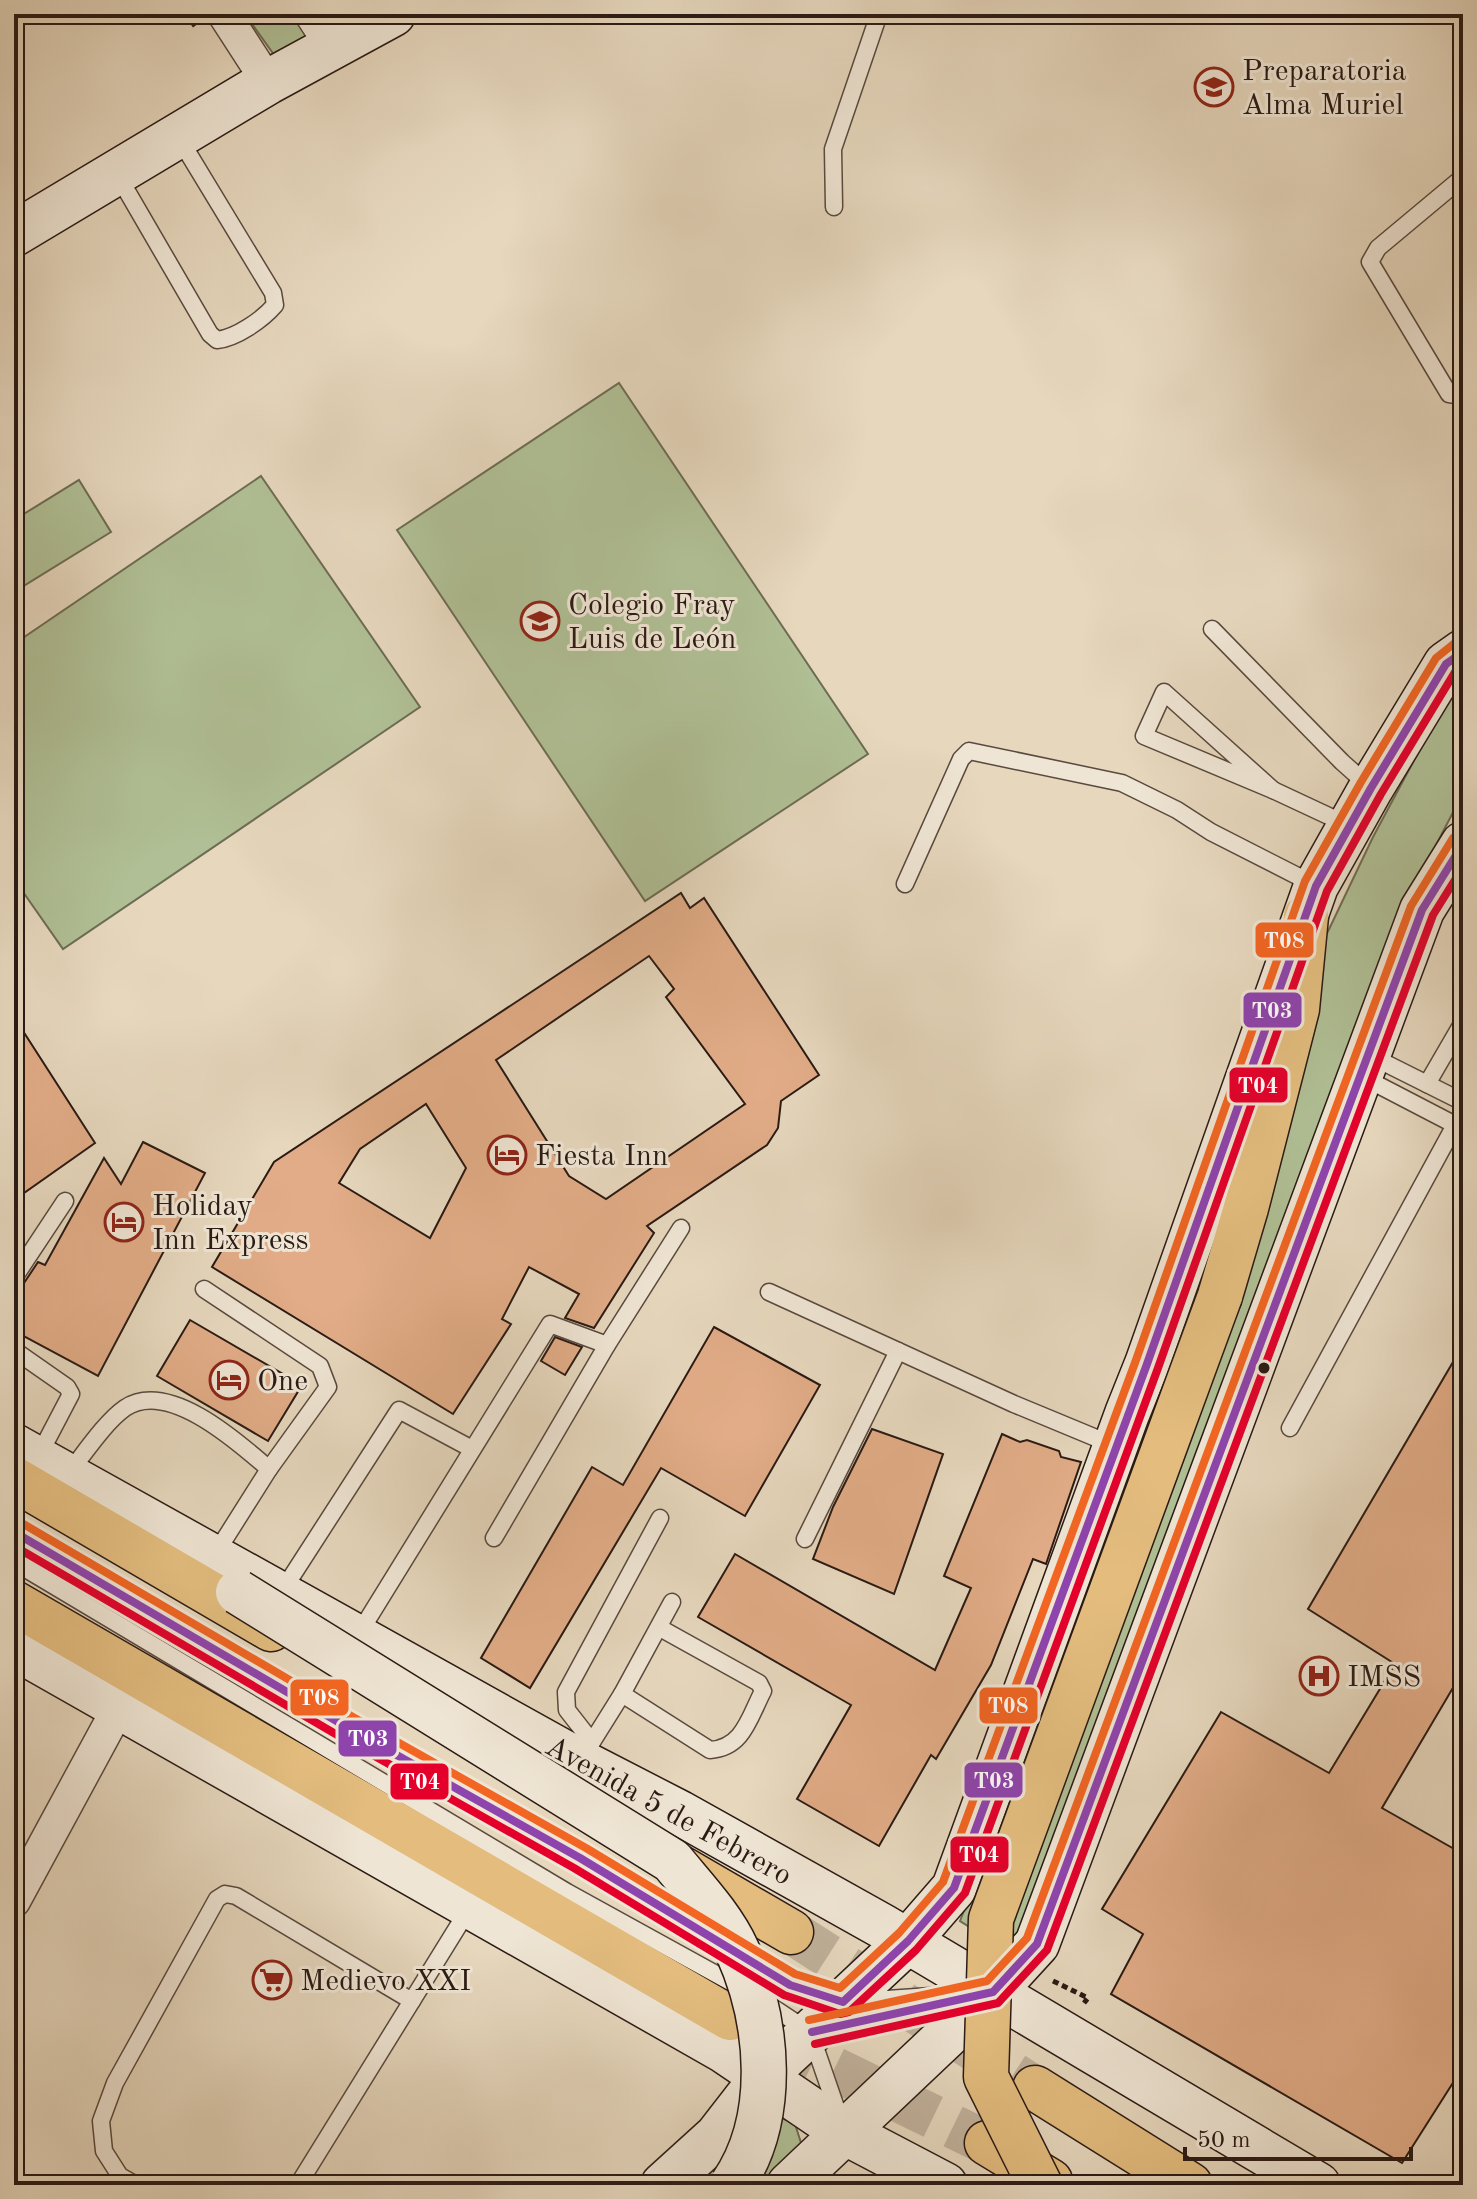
<svg xmlns="http://www.w3.org/2000/svg" width="1477" height="2199" viewBox="0 0 1477 2199" font-family="'Old Standard TT',serif">
  <style>
    .green { fill: #b0bf95; stroke: #6d6c54; stroke-width: 2 }
    .building { fill: #e1ac87; stroke: #2a1a14; stroke-width: 2; fill-rule: evenodd }
    .lines { fill: none; stroke-linecap: round; stroke-linejoin: round }
    .trunk-tunnel { stroke: #c0b19b; stroke-width: 44; stroke-dasharray: 44 22; stroke-linecap: butt }
    .service-casing { stroke: #59493e; stroke-width: 19 }
    .minor-casing { stroke: #59493e; stroke-width: 35 }
    .secondary-casing { stroke: #2a1a14; stroke-width: 47 }
    .trunk-casing { stroke: #2a1a14; stroke-width: 47 }
    .path { stroke: #2a1a14; stroke-width: 5; stroke-dasharray: 6 4; stroke-linecap: butt }
    .service { stroke: #efe5d4; stroke-width: 16 }
    .minor { stroke: #efe5d4; stroke-width: 32 }
    .secondary { stroke: #efe5d4; stroke-width: 44 }
    .trunk { stroke: #e3bc7e; stroke-width: 44 }
    .secondary-bridge-casing { stroke: #2a1a14; stroke-width: 47; stroke-linecap: butt }
    .trunk-bridge-casing { stroke: #2a1a14; stroke-width: 47; stroke-linecap: butt }
    .secondary-bridge { stroke: #efe5d4; stroke-width: 44 }
    .trunk-bridge { stroke: #e3bc7e; stroke-width: 44 }
    .bus-1-casing { stroke: #efe5d4; stroke-width: 14 }
    .bus-2-casing { stroke: #efe5d4; stroke-width: 14 }
    .bus-3-casing { stroke: #efe5d4; stroke-width: 14 }
    .bus-1 { stroke: #8e44ad; stroke-width: 8 }
    .bus-2 { stroke: #e4002b; stroke-width: 8 }
    .bus-3 { stroke: #f26522; stroke-width: 8 }
    .bus-dot { fill: #2a1a14; stroke: #efe5d4; stroke-width: 3 }
    .labels { text-anchor: middle; stroke-width: 6; stroke-linejoin: round; paint-order: stroke }
    .poi-label { font-size: 30px; fill: #2a1a14; stroke: #efe5d4; text-anchor: start }
    .street-label { font-size: 30px; fill: #2a1a14; stroke: #efe5d4 }
    .line-badge { stroke: #efe5d4; stroke-width: 3 }
    .badge-label { font-size: 22px; text-anchor: middle; font-weight: bold; fill: #fff }
  </style>
  <rect width="100%" height="100%" fill="#e6d7bd"/>
  <filter id="stains"><feTurbulence type="fractalNoise" baseFrequency=".0025" numOctaves="4"/><feColorMatrix values="0 0 0 0 .2 0 0 0 0 .09 0 0 0 0 .02 0 0 0 .5 -.17"/></filter>
  <radialGradient id="worn" r=".72"><stop offset=".6" stop-color="#630" stop-opacity="0"/><stop offset="1" stop-color="#630" stop-opacity=".3"/></radialGradient>
  <g class="green">
    <polygon points="245,14 319,14 328,28 277,59"/>
    <polygon points="619,383 868,754 645,901 397,530"/>
    <polygon points="261,476 420,707 63,949 14,879 14,644"/>
    <polygon points="79,480 111,532 17,590 14,585 14,520"/>
    <polygon points="1463,669 1463,793 1389,936 1011,1953 960,1921 1082,1607 1311,967 1373,837"/>
    <polygon points="766,2111 795,2124 802,2146 760,2185 684,2185"/>
  </g>
  <g class="building">
    <path d="M681,893l9,15 14,-10 115,177 -38,26 -3,27 -11,17 -120,81 7,7 -60,95 -29,-10 14,-24 -50,-27 -27,52 9,5 -58,90 -241,-147 62,-105zM649,956l25,33 -8,8 79,107 -139,95 -37,-23 -73,-116zM426,1104l40,64 -36,70 -91,-55 21,-34z"/>
    <polygon points="14,1017 95,1143 14,1200"/>
    <polygon points="143,1142 205,1173 98,1376 14,1331 14,1298 38,1262 45,1265 104,1158 121,1184"/>
    <polygon points="190,1320 302,1385 268,1441 157,1376"/>
    <polygon points="714,1327 820,1385 745,1516 661,1468 530,1688 481,1658 592,1467 623,1485"/>
    <polygon points="555,1337 582,1347 565,1375 541,1361"/>
    <polygon points="1463,1345 1463,1691 1454,1686 1382,1808 1463,1854 1463,2067 1402,2163 1111,1994 1143,1934 1102,1909 1221,1712 1329,1773 1395,1664 1308,1609"/>
    <polygon points="872,1429 943,1454 894,1594 813,1559 833,1507"/>
    <polygon points="1002,1434 1020,1442 1027,1440 1059,1451 1061,1457 1081,1462 1046,1564 1033,1559 991,1665 936,1759 931,1755 879,1846 797,1799 851,1705 698,1617 735,1554 935,1670 971,1588 944,1576"/>
  </g>
  <g class="lines">
    <g class="trunk-tunnel">
      <polyline points="791,1932 1035,2088"/>
      <polyline points="775,2040 987,2143"/>
    </g>
    <g class="service-casing">
      <g id="service">
        <path d="M117,174l93,160 7,6c19,-2 45,-20 58,-35l-2,-12 -94,-155"/>
        <polyline points="1463,177 1378,248 1370,262 1449,394 1463,396"/>
        <polyline points="834,207 833,149 879,14"/>
        <polyline points="1212,629 1342,762 1370,787"/>
        <polygon points="1164,692 1273,790 1144,736"/>
        <polyline points="1273,790 1350,826"/>
        <polyline points="905,884 961,759 969,751 1122,783 1177,810 1211,832 1315,885"/>
        <polyline points="1369,1055 1463,1102"/>
        <polyline points="1361,1076 1463,1129"/>
        <polyline points="1427,1084 1463,1022"/>
        <polyline points="14,1278 65,1201"/>
        <polyline points="204,1289 320,1366 328,1387 269,1469"/>
        <polyline points="769,1292 1014,1404 1113,1445"/>
        <polyline points="14,1350 67,1387 71,1394 38,1457"/>
        <polyline points="1290,1428 1455,1125"/>
        <path d="M68,1474c16,-20 37,-52 57,-66 43,-29 113,34 144,61l-55,87"/>
        <path d="M14,1532c233,140 472,270 704,410"/>
        <polyline points="494,1538 607,1345 681,1228"/>
        <polyline points="805,1539 898,1351"/>
        <polyline points="14,1562 567,1892 743,1989"/>
        <polyline points="281,1593 399,1410 472,1449"/>
        <polyline points="358,1635 550,1324 607,1345"/>
        <path d="M622,1694l88,56c33,-2 39,-32 53,-59l-4,-8 -99,-55"/>
        <polyline points="592,1742 567,1710 566,1692 660,1518"/>
        <polyline points="587,1750 622,1694 672,1602"/>
        <polyline points="752,1962 790,1985 843,2002 975,1993"/>
        <polyline points="763,2001 810,2032 839,2116"/>
        <polyline points="834,2027 940,2003"/>
        <polyline points="136,2185 120,2176 104,2151 101,2121 115,2083 217,1899 225,1894 236,1896 412,2001"/>
        <polyline points="298,2185 470,1907"/>
      </g>
    </g>
    <g class="minor-casing">
      <g id="minor">
        <polyline points="224,14 268,82"/>
        <polyline points="311,14 333,48"/>
        <polyline points="14,1901 119,1707"/>
      </g>
    </g>
    <g class="secondary-casing">
      <g id="secondary">
        <polyline points="14,234 268,82 393,14"/>
        <polyline points="14,1446 581,1762 680,1813 882,1926 1318,2185"/>
        <polyline points="14,1647 723,2050 844,2132 945,2185"/>
        <polyline points="663,2185 717,2136 762,2078 908,1941 954,1888 1127,1414 1147,1364 1316,886 1371,788 1446,664 1463,652"/>
        <polyline points="789,2185 993,1992 1037,1944 1422,910 1463,844"/>
      </g>
    </g>
    <g class="trunk-casing">
      <g id="trunk">
        <polyline points="1220,1296 1246,1208 1297,1009 1306,916"/>
        <polyline points="14,1479 271,1629"/>
        <polyline points="14,1603 730,2018"/>
        <polyline points="679,1867 791,1932"/>
        <polyline points="1035,2088 1190,2185"/>
        <polyline points="987,2143 1050,2181"/>
      </g>
    </g>
    <g class="path">
      <polyline points="186,14 195,26"/>
      <polyline points="1053,1981 1088,1998 1084,2003"/>
    </g>
    <use href="#service" class="service"/>
    <use href="#minor" class="minor"/>
    <use href="#secondary" class="secondary"/>
    <use href="#trunk" class="trunk"/>
    <g class="secondary-bridge-casing">
      <path id="secondary-bridge" d="M238,1592l434,269c22,27 50,56 65,89 32,71 41,168 -5,235"/>
    </g>
    <g class="trunk-bridge-casing">
      <polyline id="trunk-bridge" points="1040,2185 986,2077 991,1919 1220,1296"/>
    </g>
    <use href="#secondary-bridge" class="secondary-bridge"/>
    <use href="#trunk-bridge" class="trunk-bridge"/>
    <g class="bus-1-casing">
      <g id="bus-1">
        <polyline points="14,1532 345,1726 580,1858 790,1985 843,2002 908,1941 954,1888 1147,1364 1316,886 1371,788 1446,664 1463,652"/>
        <polyline points="812,2032 993,1992 1037,1944 1422,910 1463,844"/>
      </g>
    </g>
    <g class="bus-2-casing">
      <g id="bus-2">
        <polyline points="14,1546 339,1736 574,1868 784,1995 840,2014 849,2012 916,1950 965,1893 1158,1368 1327,891 1381,794 1455,672 1463,667"/>
        <polyline points="815,2044 998,2003 1047,1950 1433,915 1463,867"/>
      </g>
    </g>
    <g class="bus-3-casing">
      <g id="bus-3">
        <polyline points="20,1522 351,1716 586,1848 795,1974 840,1988 899,1933 943,1882 1136,1360 1305,881 1361,782 1436,658 1456,642"/>
        <polyline points="809,2020 987,1981 1027,1938 1411,906 1453,838"/>
      </g>
    </g>
    <use href="#bus-1" class="bus-1"/>
    <use href="#bus-2" class="bus-2"/>
    <use href="#bus-3" class="bus-3"/>
  </g>
  <defs>
    <g id="school-ring" transform="scale(2)"><circle r="9.5" fill="#efe5d4" stroke="#8f2418" stroke-width="1.5"/><path d="M0-5L7-2L0 1L-7-2ZM-4 1L0 2.5L4 1V4Q0 6-4 4Z" fill="#8f2418"/></g>
    <g id="hotel-ring" transform="scale(2)"><circle r="9.5" fill="#efe5d4" stroke="#8f2418" stroke-width="1.5"/><path d="M-6-4.5h1.5V1H6V5H4.5V3h-9V5H-6ZM-4 0a1.8 1.8 0 1 1 3.6 0ZM.5 0V-2.5h3Q6-2.5 6 0Z" fill="#8f2418"/></g>
    <g id="hospital-ring" transform="scale(2)"><circle r="9.5" fill="#efe5d4" stroke="#8f2418" stroke-width="1.5"/><path d="M-5-5h3v3.5h4V-5h3V5h-3V1.5h-4V5h-3Z" fill="#8f2418"/></g>
    <g id="supermarket-ring" transform="scale(2)"><circle r="9.5" fill="#efe5d4" stroke="#8f2418" stroke-width="1.5"/><path d="M-6-5.5h2.5l.6 2H6L4.5 2H-2.5L-4.4-4H-6ZM-1.5 3.2a1.3 1.3 0 1 0 .1 0ZM3 3.2a1.3 1.3 0 1 0 .1 0Z" fill="#8f2418"/></g>
  </defs>
  <g fill-rule="evenodd">
    <use href="#school-ring" x="1214" y="87"/>
    <use href="#school-ring" x="540" y="621"/>
    <use href="#hotel-ring" x="507" y="1155"/>
    <use href="#hotel-ring" x="124" y="1222"/>
    <use href="#hotel-ring" x="229" y="1380"/>
    <use href="#hospital-ring" x="1319" y="1676"/>
    <use href="#supermarket-ring" x="272" y="1980"/>
  </g>
  <circle class="bus-dot" cx="1264" cy="1368" r="7"/>
  <g class="labels">
    <g class="poi-label">
      <text x="1242" y="80">Preparatoria<tspan x="1242" dy="34">Alma Muriel</tspan></text>
      <text x="568" y="614">Colegio Fray<tspan x="568" dy="34">Luis de León</tspan></text>
      <text x="535" y="1165">Fiesta Inn</text>
      <text x="152" y="1215">Holiday<tspan x="152" dy="34">Inn Express</tspan></text>
      <text x="257" y="1390">One</text>
      <text x="1347" y="1686">IMSS</text>
      <text x="300" y="1990">Medievo XXI</text>
    </g>
    <g class="street-label">
      <text transform="translate(669 1810) rotate(29)" y="10">Avenida 5 de Febrero</text>
    </g>
  </g>
  <g class="line-badge">
    <rect x="1254" y="921" width="61" height="38" rx="8" fill="#f26522"/>
    <rect x="1242" y="991" width="61" height="38" rx="8" fill="#8e44ad"/>
    <rect x="1228" y="1066" width="61" height="38" rx="8" fill="#e4002b"/>
    <rect x="289" y="1678" width="61" height="39" rx="8" fill="#f26522"/>
    <rect x="978" y="1686" width="61" height="39" rx="8" fill="#f26522"/>
    <rect x="337" y="1719" width="61" height="39" rx="8" fill="#8e44ad"/>
    <rect x="963" y="1761" width="61" height="38" rx="8" fill="#8e44ad"/>
    <rect x="389" y="1762" width="61" height="39" rx="8" fill="#e4002b"/>
    <rect x="949" y="1835" width="61" height="39" rx="8" fill="#e4002b"/>
  </g>
  <g class="badge-label">
    <text x="1284" y="948">T08</text>
    <text x="1272" y="1018">T03</text>
    <text x="1258" y="1093">T04</text>
    <text x="319" y="1705">T08</text>
    <text x="1008" y="1713">T08</text>
    <text x="368" y="1746">T03</text>
    <text x="994" y="1788">T03</text>
    <text x="420" y="1789">T04</text>
    <text x="979" y="1862">T04</text>
  </g>
  <rect width="1477" height="2199" fill="none" stroke="#e6d7bd" stroke-width="48"/>
  <rect x="16" y="16" width="1445" height="2167" fill="none" stroke="#2a1a14" stroke-width="4"/>
  <rect x="24" y="24" width="1429" height="2151" fill="none" stroke="#2a1a14" stroke-width="2"/>
  <path d="M1185 2147v12h226v-12" fill="none" stroke="#2a1a14" stroke-width="4"/>
  <text x="1197" y="2147" font-size="24" fill="#2a1a14" stroke="#efe5d4" stroke-width="6" paint-order="stroke">50 m</text>
  <rect width="100%" height="100%" filter="url(#stains)"/>
  <rect width="100%" height="100%" fill="url(#worn)"/>
</svg>
